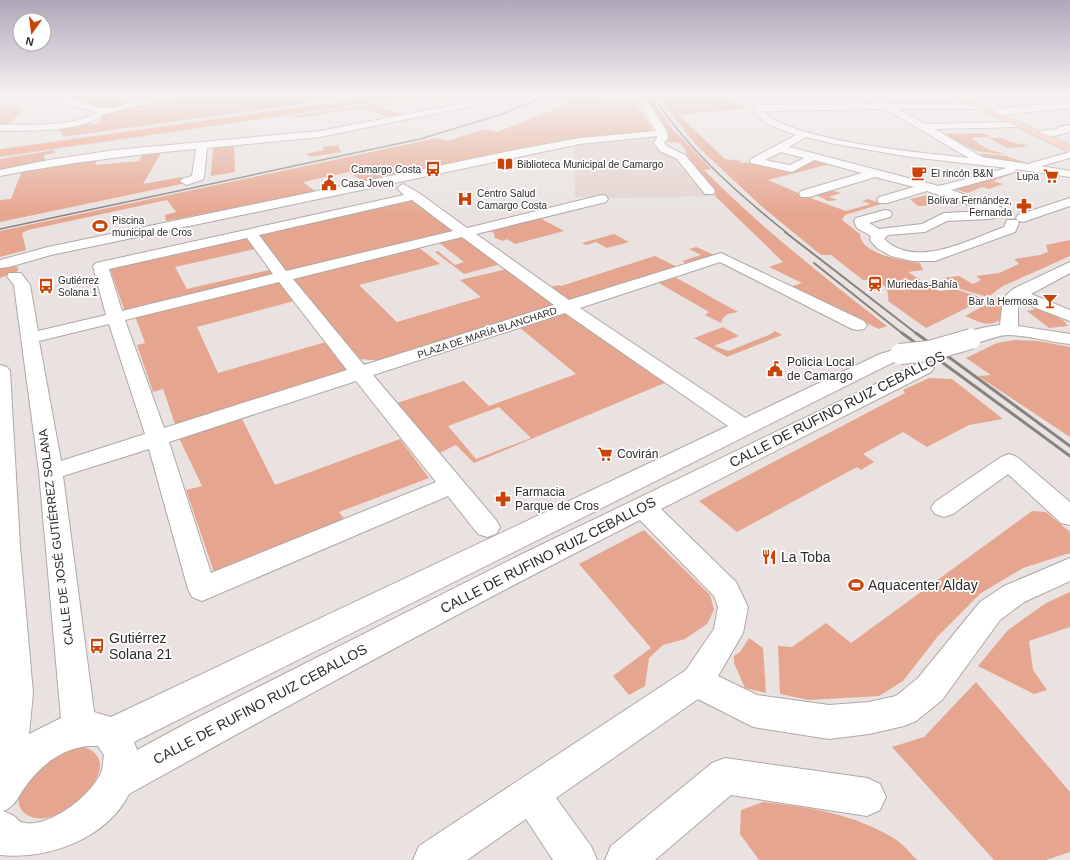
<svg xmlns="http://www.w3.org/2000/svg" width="1070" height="860" viewBox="0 0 1070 860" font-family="Arial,sans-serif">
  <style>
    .built { fill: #e3d3ce }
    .green { fill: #e6a58f; fill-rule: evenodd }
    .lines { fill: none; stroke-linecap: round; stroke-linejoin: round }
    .minor-casing { stroke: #afa8a6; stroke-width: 2 }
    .major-casing { stroke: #c0bfbf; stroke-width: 2 }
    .highway-casing { stroke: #c0bfbf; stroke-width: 2 }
    .minor { fill: #fff; fill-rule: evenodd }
    .major { fill: #fcc1af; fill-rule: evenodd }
    .highway { fill: #fa9879; fill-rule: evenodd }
    .rail-far2 { stroke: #878381; stroke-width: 1.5 }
    .rail-far1 { stroke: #878381; stroke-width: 2 }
    .rail { stroke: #878381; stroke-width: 3 }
    .minor-bridge-casing { stroke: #afa8a6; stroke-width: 22; stroke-linecap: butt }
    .minor-bridge { stroke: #fff; stroke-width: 20 }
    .labels { text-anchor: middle; stroke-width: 3.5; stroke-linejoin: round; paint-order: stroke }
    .far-poi-label { font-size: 10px; fill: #2d2b2a; stroke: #fff; text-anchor: start }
    .far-street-label { font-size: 10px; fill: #2d2b2a; stroke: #fff }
    .poi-label { font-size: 12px; fill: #2d2b2a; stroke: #fff; text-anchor: start }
    .street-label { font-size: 12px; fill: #2d2b2a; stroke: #fff }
    .near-street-label { font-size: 14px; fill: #2d2b2a; stroke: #fff }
    .near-poi-label { font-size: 14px; fill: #2d2b2a; stroke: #fff; text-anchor: start }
  </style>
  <rect width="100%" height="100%" fill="#e9e2e0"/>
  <polygon class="built" points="668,135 667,143 694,167 716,192 715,196 624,198 575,197 574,144"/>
  <g class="green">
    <polygon points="60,95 114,95 123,102 147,97 147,100 103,111 64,98"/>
    <polygon points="212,95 366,95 63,137 59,130 74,125 98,123 104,114 154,99 160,98 162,101"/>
    <polygon points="428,95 458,95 457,99 438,101 424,98 379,106 404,115 390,118 364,108 296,118 290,116 363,106"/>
    <path d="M644,95h6l21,32 40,42 -7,1c57,58 120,107 183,156l-8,3 -90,-42 13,-4 -33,-16 14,-5 -68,-66 1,-4 -28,-35 -4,-9 -6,-6h-11l2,-8z"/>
    <path d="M657,95h62l25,11 2,2 -67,7 46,44 16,2 -2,3 6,-2 46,11 23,-14 16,5 -62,16 37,16 41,15 25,-7 -9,-3 7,-2 12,5 -36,11 -3,5 18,14c0,20 44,27 60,29l3,7 -15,2 31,19 16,-2 30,10 -59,29 -38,-27c3,-16 -11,-22 -25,-21l-32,-25h-10l-61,-50 -65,-61z"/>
    <polygon points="574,97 634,102 653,130 563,141 365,183 349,172 303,182 316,192 166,221 165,215 176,212 167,200 28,230 22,233 26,250 0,257 0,231 437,138 447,141 485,129 497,132 561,107"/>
    <polygon points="21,103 16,107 24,107 18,113 21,113 4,128 0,128 0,105"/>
    <polygon points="984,133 991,137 971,138 987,149 1007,155 977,151 942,134"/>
    <polygon points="989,138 1003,138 1013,143 1031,145 1023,145 1028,147 1007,148"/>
    <polygon points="234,145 235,172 211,176 213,147"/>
    <polygon points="338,145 341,152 311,157 305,154 324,150 323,147"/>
    <polygon points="54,150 55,153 44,155 45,160 0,171 0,159"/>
    <polygon points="162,151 143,184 182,177 186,183 0,222 0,200 11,199 22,171 98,158 95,165 139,161 144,152"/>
    <polygon points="980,153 1006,156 1030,164 1024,166 986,161"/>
    <polygon points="1018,170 1023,172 1020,171 993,181 1003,184 989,189 982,187 968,193 954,189"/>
    <polygon points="831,190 841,193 829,197 838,200 828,201 816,195"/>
    <polygon points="928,195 945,205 918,206 910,199"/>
    <polygon points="411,199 457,232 288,273 257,234"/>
    <polygon points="538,217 564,231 515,244 507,239 503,241 495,238 494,233 489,230"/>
    <polygon points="241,231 255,249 175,267 187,289 269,270 275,276 125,312 108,263 235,236 232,233"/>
    <polygon points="614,234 629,242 607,248 596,242 586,245 582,243"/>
    <polygon points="462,236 501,264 464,274 435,252 438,251 455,265 464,262 438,242"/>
    <polygon points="1070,240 1070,256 1003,286 988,297 960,289 942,278 959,276 973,284 981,280 976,276 999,273 1019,264 1014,259 1040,255 1048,252 1046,245"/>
    <polygon points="418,247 440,264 359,285 397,322 481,297 460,280 507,269 560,305 385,361 359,359 292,278"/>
    <polygon points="696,247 714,255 687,264 682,261 701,255 689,249"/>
    <polygon points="655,256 677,267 571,301 551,287 558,285 561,286"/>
    <polygon points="11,266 18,267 18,271 0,278 0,267"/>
    <path d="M673,276l65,36c-8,1 -15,2 -17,11l-16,-8 4,-3 -52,-30z"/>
    <polygon points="278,281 294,301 197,327 218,373 326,342 349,372 176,427 163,389 153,392 137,345 145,343 135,316"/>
    <path d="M1000,297l7,19c-17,12 -24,8 -42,0z"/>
    <polygon points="1041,308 1064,321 1068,326 1049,328 1027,311"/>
    <path d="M568,311l99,71 -193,81 -18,-18 -21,10 -41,-51 70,-23 25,25 87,-32 -57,-47zM499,407l32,31 -55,21 -28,-33z"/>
    <polygon points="723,327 739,336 714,346 729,351 771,334 775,331 782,335 727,357 694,338"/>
    <polygon points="1015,340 1038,341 1070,347 1070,437 978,376 991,375 966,358 997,343"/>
    <polygon points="929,378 952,379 1003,419 969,425 927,447 903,432 863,454 874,462 861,470 857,467 737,532 699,501 905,393 903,390"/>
    <polygon points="241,417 275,485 400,439 429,478 339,512 345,520 215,575 186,490 202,486 179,438"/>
    <polygon points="1032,511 1046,512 1070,532 1070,553 1023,568 981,593 938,636 903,681 879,696 809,700 780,694 778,646 792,647 826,623 851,643"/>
    <polygon points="644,530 710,595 714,610 707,624 685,639 663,645 649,658 645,686 629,695 613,676 651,648 579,564"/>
    <polygon points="1070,592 1070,627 1029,641 1033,670 1047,690 1034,694 978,666 1008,630 1046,603"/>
    <polygon points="749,638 763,648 766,693 745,688 734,663 734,656 740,652"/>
    <polygon points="976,682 1070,792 1070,852 1046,860 994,860 892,747 924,737"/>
    <path d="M81,746c46,13 -3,62 -27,70 -25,9 -46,-8 -30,-33 2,-4 6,-8 10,-12 2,-3 6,-9 10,-11 10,-7 25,-10 37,-14z"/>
    <path d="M763,802c46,5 92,12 132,37 8,5 15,14 22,21h-158l-19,-26 1,-24z"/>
  </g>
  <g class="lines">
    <g class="minor-casing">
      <g id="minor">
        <path d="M52,95c13,-2 38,14 53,13 14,0 29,-7 43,-10l-3,-3h8l3,3 -2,4 -50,12c-24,19 -74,16 -104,17v-6c26,-1 75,3 96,-13l-34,-9z"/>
        <path d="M505,95h14l-4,2 -195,40 -113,11 -3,30 -2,2 -16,5 -6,-4 2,-2 10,-3 4,-27c-66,6 -131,14 -196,27v-6l49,-10 66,-10 205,-19z"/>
        <polygon points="635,95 643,95 666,130 668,137 664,143 668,147 685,155 713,188 715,191 713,194 705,194 677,159 660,151 654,143 658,136 580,144 51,255 9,267 0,268 0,260 48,247 520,149 580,138 656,131"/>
        <path d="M748,95h8l4,10 116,-1 -15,-9h9l18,9h93l1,2 -4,3h-80l27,15 95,-2 2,2 -5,3 -82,2 47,28 46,7 42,-12v6l-29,8 29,5v6l-54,-8 -1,3 -64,18 50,17 1,3 -1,3 -6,1 -1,4 -5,1 -42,2 -22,11 -37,3 -4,4c32,31 86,0 120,-12l3,-7h10l2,3 -4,9 -80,29h-23l-21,-5 -14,-8 -7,-8 1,-4 -14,-8 -3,-7 2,-3 29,-8 5,1 2,3 -2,3 -21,6 10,6 43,-5 22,-11 43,-2 -60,-20 -40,12h-8l-2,-3 2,-3 35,-10 -39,-10 -66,20h-8l-2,-3 2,-3 61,-18 -48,-13 -22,12 -41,-9 -1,-2 1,-2 45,-24c-27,-10 -38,-11 -48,-40zM885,109l84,49c-45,-5 -178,-17 -207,-47zM806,137l29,7 76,13 96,11 -68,18 -150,-39zM781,152l23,6 -14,7 -25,-5z"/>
        <polygon points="1070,102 1070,108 999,115 995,112 999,109"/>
        <path d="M1070,125v6c-6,3 -24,9 -31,2l2,-2 16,-2 2,-2z"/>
        <path d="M403,184l16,9 48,35 135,-33 4,1 2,3 -2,3 -130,32 93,66 152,-47 143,68 3,4 -3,4 -6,1 -6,-1 -132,-67 -140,46 165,110 135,-64 20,-6 7,2 2,4 -2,4 -13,4 -760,380 3,8 50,-27 335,-169 395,-190 7,-2 7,2 3,4 -3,4 -270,137 75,73 12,25 -5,26 -25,43 39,19 72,10 40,-3 27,-6 22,-18 62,-76 24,-16 66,-28v23l-46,21 -24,18 -58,80 -26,21 -12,5 -35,8 -40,5 -76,-12 -55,-28 -142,99 35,48 6,14h-44l-27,-41 -59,41h-54l6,-14 267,-176 28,-41 4,-22 -4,-11 -74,-76c-172,87 -342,180 -511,274 -22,44 -80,66 -129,61v-490l7,2 3,4 10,175 13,147 -4,41 32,-16 -22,-246 -25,-187 -7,-9 2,-3h12l9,12 8,46 68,-16 -13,-49 3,-3 308,-68 -7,-7zM412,200l41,31 -167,40 -27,-36zM462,237l92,68 -190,60 -71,-86zM247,238l26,36 -151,37 -13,-42zM279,282l68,88 -183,58 -39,-108zM565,313l163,113 -617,291 -17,-5 -31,-236 86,-27 39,140 4,8 10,4 246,-105 30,38 9,3 9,-3 4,-7 -4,-7 -123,-145zM109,324l36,110 -84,27 -22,-120zM356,381l80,101 -225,91 -42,-131zM87,746h11l6,9c-1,5 -1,11 -2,15 -8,24 -55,61 -81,52 -3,-1 -4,-4 -7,-6 -3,-2 -7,-3 -11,-5 13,-5 14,-13 22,-24 15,-21 36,-38 62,-41z"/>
        <polygon points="1070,198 1070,206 1023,222 1018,221 1016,218 1018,215"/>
        <path d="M1070,262v11l-39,21 39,16v11l-52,-20v25l52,8v10c-20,-2 -42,-9 -63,-9 -15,1 -29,11 -42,8l-3,-4c7,-11 26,-12 38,-14l3,-27 10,-9z"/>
        <polygon points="1009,454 1017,457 1070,502 1070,525 1061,523 1008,474 953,514 944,517 935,514 931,508 935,502 1001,457"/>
        <polygon points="725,758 867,778 880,784 886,797 880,810 867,816 731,795 655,860 605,860 611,846 712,763"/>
      </g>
    </g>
    <g class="major-casing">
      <polygon id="major" points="949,95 959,95 1070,145 1070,152"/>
    </g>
    <g class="highway-casing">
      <polygon id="highway" points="392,95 411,95 407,97 0,156 0,150"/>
    </g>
    <use href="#minor" class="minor"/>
    <use href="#major" class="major"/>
    <use href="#highway" class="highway"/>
    <g class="rail-far2">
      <path d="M652,95c36,55 84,97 135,138"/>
      <polyline points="0,229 420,139 499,115 549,95"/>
    </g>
    <g class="rail-far1">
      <polyline points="785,232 917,334"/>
      <polyline points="814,263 903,334"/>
    </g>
    <g class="rail">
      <polyline points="902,333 1070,456"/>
      <polyline points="916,333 1070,446"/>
    </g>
    <g class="minor-bridge-casing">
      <polyline id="minor-bridge" points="900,354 929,351 971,339"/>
    </g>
    <use href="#minor-bridge" class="minor-bridge"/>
  </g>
  <linearGradient id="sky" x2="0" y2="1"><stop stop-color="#aea7ba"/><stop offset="0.44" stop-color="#f5f2f1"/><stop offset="1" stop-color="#f5f2f1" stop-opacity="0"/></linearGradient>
  <rect width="1070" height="215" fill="url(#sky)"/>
  <defs>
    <g id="library-bare" transform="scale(1.2)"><path d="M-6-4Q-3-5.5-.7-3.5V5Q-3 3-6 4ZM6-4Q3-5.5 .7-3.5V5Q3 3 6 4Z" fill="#ca4307" stroke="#fff" stroke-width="2.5" paint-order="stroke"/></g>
    <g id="bus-bare" transform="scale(1.2)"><path d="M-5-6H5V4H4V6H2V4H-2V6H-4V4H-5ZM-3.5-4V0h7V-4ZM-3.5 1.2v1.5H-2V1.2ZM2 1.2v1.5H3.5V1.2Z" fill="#ca4307" stroke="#fff" stroke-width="2.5" paint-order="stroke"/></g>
    <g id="cafe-bare" transform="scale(1.2)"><path d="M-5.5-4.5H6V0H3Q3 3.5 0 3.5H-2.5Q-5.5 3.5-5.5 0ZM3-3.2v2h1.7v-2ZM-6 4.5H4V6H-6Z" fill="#ca4307" stroke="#fff" stroke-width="2.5" paint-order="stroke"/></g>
    <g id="supermarket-bare" transform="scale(1.2)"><path d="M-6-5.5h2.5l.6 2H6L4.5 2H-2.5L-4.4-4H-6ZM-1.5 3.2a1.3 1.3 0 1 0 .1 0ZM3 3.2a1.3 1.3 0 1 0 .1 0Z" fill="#ca4307" stroke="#fff" stroke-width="2.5" paint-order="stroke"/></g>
    <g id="civic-bare" transform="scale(1.2)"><path d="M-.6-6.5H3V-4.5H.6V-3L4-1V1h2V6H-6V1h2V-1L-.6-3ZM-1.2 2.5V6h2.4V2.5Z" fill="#ca4307" stroke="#fff" stroke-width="2.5" paint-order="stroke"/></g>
    <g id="hospital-bare" transform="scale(1.2)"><path d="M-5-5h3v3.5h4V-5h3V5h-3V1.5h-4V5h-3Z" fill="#ca4307" stroke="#fff" stroke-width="2.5" paint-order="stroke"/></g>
    <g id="pharmacy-bare" transform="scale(1.2)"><path d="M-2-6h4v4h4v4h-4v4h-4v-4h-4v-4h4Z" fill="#ca4307" stroke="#fff" stroke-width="2.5" paint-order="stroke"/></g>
    <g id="stadium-bare" transform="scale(1.2)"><path d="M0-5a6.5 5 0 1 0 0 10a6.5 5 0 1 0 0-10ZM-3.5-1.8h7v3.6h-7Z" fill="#ca4307" stroke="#fff" stroke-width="2.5" paint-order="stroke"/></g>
    <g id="station-bare" transform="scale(1.2)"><path d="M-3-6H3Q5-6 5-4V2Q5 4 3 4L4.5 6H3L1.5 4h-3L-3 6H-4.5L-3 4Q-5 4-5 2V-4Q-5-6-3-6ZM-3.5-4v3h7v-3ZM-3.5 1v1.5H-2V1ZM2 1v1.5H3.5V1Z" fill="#ca4307" stroke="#fff" stroke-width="2.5" paint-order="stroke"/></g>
    <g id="bar-bare" transform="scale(1.2)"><path d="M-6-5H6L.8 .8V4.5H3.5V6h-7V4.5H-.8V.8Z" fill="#ca4307" stroke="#fff" stroke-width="2.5" paint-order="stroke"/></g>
    <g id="restaurant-bare" transform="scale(1.2)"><path d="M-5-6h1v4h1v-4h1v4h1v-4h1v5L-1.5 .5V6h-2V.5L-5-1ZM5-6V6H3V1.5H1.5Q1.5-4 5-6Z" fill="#ca4307" stroke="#fff" stroke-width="2.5" paint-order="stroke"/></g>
  </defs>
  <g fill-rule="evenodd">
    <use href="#library-bare" x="505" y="164"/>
    <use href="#bus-bare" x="433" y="169"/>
    <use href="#cafe-bare" x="919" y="173"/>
    <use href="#supermarket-bare" x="1051" y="176"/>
    <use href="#civic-bare" x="329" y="183"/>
    <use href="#hospital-bare" x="465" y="199"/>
    <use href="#pharmacy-bare" x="1024" y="206"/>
    <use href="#stadium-bare" x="100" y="226"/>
    <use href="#station-bare" x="875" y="284"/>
    <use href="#bus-bare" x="46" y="286"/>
    <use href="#bar-bare" x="1050" y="301"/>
    <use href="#civic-bare" x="775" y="369"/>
    <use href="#supermarket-bare" x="605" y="454"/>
    <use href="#pharmacy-bare" x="503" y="499"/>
    <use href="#restaurant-bare" x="769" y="557"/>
    <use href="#stadium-bare" x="856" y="585"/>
    <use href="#bus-bare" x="97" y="646"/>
  </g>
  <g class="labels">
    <g class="far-poi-label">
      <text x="517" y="168">Biblioteca Municipal de Camargo</text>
      <text x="421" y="173" text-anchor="end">Camargo Costa</text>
      <text x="931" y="177">El rincón B&amp;N</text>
      <text x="1039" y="180" text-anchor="end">Lupa</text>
      <text x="341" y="187">Casa Joven</text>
      <text x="477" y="197">Centro Salud<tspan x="477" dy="12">Camargo Costa</tspan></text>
      <text x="1012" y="204" text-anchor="end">Bolívar Fernández,<tspan x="1012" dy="12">Fernanda</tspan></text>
      <text x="112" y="224">Piscina<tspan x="112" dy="12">municipal de Cros</tspan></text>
      <text x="58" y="284">Gutiérrez<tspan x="58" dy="12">Solana 1</tspan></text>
      <text x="887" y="288">Muriedas-Bahía</text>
      <text x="1038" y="305" text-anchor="end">Bar la Hermosa</text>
    </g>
    <g class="far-street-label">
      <text transform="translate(487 332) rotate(-18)" y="4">PLAZA DE MARÍA BLANCHARD</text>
    </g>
    <g class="poi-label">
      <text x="787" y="366">Policia Local<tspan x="787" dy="14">de Camargo</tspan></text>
      <text x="617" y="458">Covirán</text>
      <text x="515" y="496">Farmacia<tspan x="515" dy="14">Parque de Cros</tspan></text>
    </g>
    <g class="street-label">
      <text transform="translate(56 537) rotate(-97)" y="4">CALLE DE JOSÉ GUTIÉRREZ SOLANA</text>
    </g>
    <g class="near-street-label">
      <text transform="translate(837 409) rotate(-27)" y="5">CALLE DE RUFINO RUIZ CEBALLOS</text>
      <text transform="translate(548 555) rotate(-27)" y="5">CALLE DE RUFINO RUIZ CEBALLOS</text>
      <text transform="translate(260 704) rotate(-28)" y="5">CALLE DE RUFINO RUIZ CEBALLOS</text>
    </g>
    <g class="near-poi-label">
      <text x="781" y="562">La Toba</text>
      <text x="868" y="590">Aquacenter Alday</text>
      <text x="109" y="643">Gutiérrez<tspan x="109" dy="16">Solana 21</tspan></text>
    </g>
  </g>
  <g transform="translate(32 32) rotate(194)"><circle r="19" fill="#ffffff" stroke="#abaaaa"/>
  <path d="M0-3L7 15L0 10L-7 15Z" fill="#ca4307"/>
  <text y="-6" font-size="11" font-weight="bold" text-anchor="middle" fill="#2d2b2a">N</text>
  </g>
</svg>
